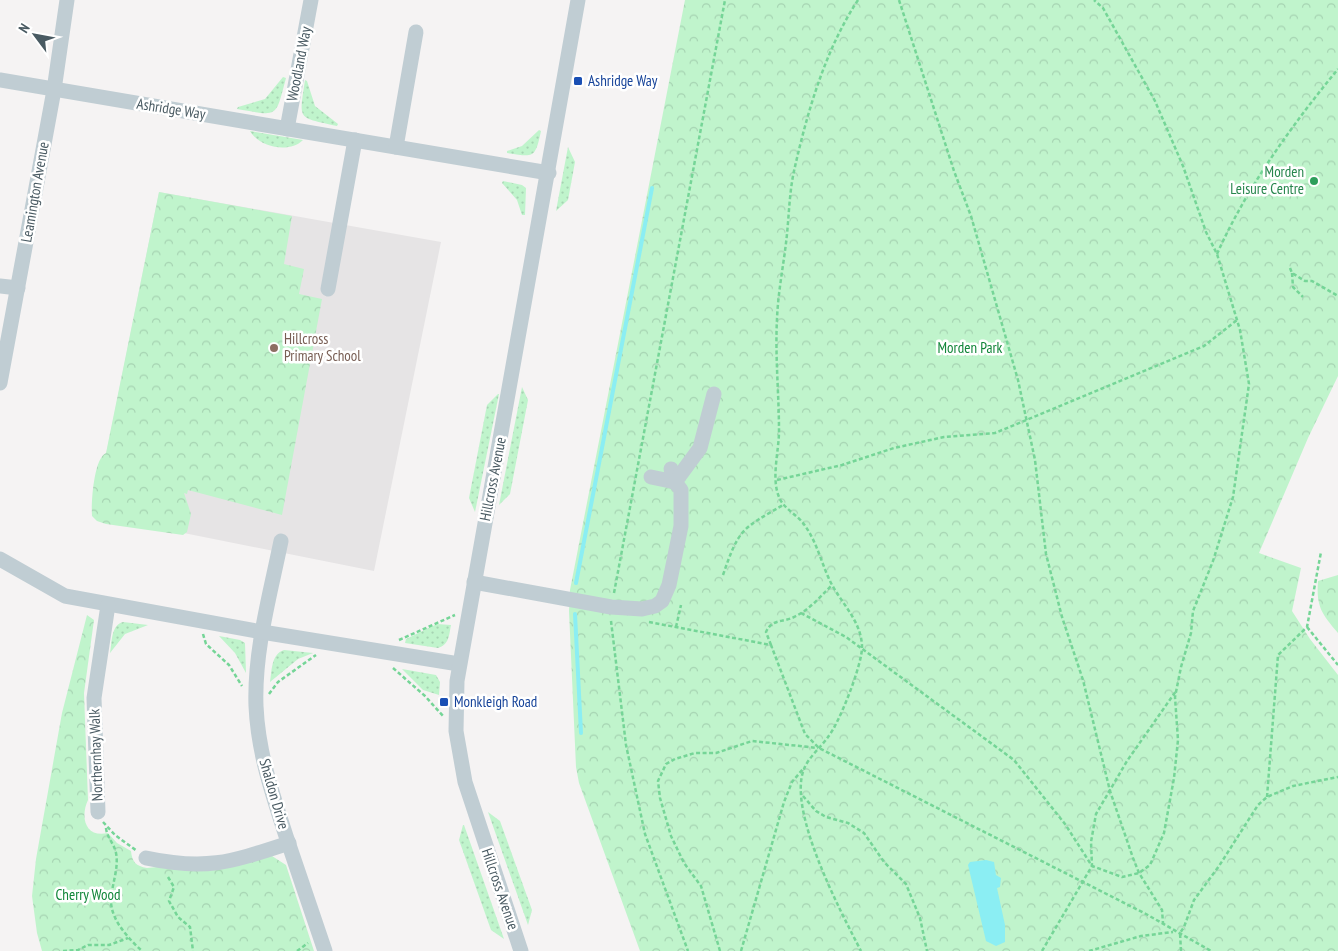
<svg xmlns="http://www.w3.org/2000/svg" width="1338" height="951" viewBox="0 0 1338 951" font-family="'PT Sans Narrow',sans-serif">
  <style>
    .education { fill: #e6e4e5 }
    .grass { fill: url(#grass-dots) }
    .forest { fill: url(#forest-crowns) }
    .water { fill: #8beef3 }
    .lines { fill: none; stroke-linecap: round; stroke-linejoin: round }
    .stream { stroke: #8beef3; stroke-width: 4 }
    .path { stroke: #75d597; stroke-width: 2.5; stroke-dasharray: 4 2.5; stroke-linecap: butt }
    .minor { stroke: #c0cdd3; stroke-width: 15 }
    .transit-dot { fill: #1a4fb4; stroke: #fff; stroke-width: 2 }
    .leisure-dot { fill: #2e9e5b; stroke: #fff; stroke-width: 2 }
    .education-dot { fill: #8d6e63; stroke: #fff; stroke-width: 2 }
    .labels { text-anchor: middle; stroke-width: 5; stroke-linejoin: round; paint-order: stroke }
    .street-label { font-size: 15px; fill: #495a62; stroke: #fff }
    .transit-label { font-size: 15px; fill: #164399; stroke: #fff; text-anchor: start }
    .leisure-label { font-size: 15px; fill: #27864d; stroke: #fff; text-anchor: end }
    .education-label { font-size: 15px; fill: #785e54; stroke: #fff; text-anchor: start }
    .park-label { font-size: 15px; fill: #118639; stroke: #fff }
  </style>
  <defs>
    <pattern id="grass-dots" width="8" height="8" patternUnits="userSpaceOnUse" patternTransform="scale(1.25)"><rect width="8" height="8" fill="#c0f4cc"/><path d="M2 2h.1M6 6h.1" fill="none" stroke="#a6d3b2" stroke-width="1.8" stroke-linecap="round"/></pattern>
    <pattern id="forest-crowns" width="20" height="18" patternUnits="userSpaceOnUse" patternTransform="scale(1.25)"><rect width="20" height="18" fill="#c0f4cc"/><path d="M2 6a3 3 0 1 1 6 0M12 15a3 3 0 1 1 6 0" fill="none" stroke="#a6d3b2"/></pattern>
  </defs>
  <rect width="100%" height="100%" fill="#f5f3f3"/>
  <polygon class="education" points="159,192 441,242 374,571 94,515"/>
  <g class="grass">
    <path d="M283,77l3,1c-11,41 -7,38 -49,31l1,-2 27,-8z"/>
    <path d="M305,80l2,1 8,25 23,18 -1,2c-40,-9 -38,-5 -32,-46z"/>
    <path d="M539,130l2,1c-6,28 -7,26 -34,22v-2l15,-5z"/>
    <path d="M250,131l53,9c-14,14 -44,7 -53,-9z"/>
    <polygon points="568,147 575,162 568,200 556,211"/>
    <polygon points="503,181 522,185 526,188 525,215 522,215 517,200 502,183"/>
    <polygon points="522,387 528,400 510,494 499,505"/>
    <polygon points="498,394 499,394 475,512 469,498 487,405"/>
    <path d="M123,622l25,3 -23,9 -15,19c2,-11 1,-28 13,-31z"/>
    <path d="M437,624l14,1c-2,10 -2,20 -13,23l-33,-5 1,-4z"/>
    <polygon points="219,636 240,640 245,643 246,673 235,653"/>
    <path d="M284,650l29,3 -15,6 -28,23c2,-11 1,-28 14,-32z"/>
    <polygon points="402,669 436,675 440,682 439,695 423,690"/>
    <polygon points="488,812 500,821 532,910 528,925"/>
    <polygon points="463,825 464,825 504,939 491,930 459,840"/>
  </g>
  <g class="forest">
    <polygon points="685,0 1338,0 1338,376 1308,438 1259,553 1301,568 1292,611 1310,639 1338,675 1338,951 640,951 579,783 576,767 569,611 570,590"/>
    <path d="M159,192l133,24 -8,48 20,5 -5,25 23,5 -40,216 -94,-25 -1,4 -3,-1 7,21 -4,18 -4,3 -77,-11 -9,-3 -5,-5c-1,-14 2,-58 14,-63z"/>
    <path d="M1338,575v58c-16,-19 -22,-26 -20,-52z"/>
    <path d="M87,615l7,5 -10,73 4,107c-8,17 -3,38 20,33l9,10 14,8c1,11 5,15 16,17l125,-12 14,9 28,86h-272l-5,-18 -5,-37 4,-37 26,-146z"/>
  </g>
  <polygon class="water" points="986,860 994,862 996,875 1001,878 1000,887 997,888 1005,925 1005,942 996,946 986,941 968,865 970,862"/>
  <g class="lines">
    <g class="stream">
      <polyline points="576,583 652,188"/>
      <polyline points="575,614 581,733"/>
    </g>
    <g class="path">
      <path d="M858,0c-33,50 -51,113 -64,171 -5,23 -5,48 -8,72 -3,25 -8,50 -9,76 -2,37 2,75 2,112 0,20 -8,47 0,66 4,11 17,17 24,26 14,18 18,40 28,60 11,21 30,38 31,63 1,17 -23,78 -34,91 -7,10 -20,21 -24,32 -17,42 37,143 57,182"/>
      <polyline points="899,0 954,171 971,216 1018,380 1035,460 1046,554 1062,617 1083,680 1110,791 1133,858 1139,873 1162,910 1163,923"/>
      <path d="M1217,254c30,-67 75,-129 121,-185"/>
      <polyline points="1290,268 1292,273 1305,281 1312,281 1338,296"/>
      <polyline points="1292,273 1293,287 1303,297"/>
      <polyline points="777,480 842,465 894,448 944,437 995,433 1204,346 1237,320"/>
      <path d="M723,575c16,-47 19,-46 60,-70"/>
      <polyline points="614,593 725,0"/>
      <polyline points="801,613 846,637 1014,760 1065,824 1092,866 1122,877 1139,873 1150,865 1164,833 1174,778 1178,740 1175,697 1181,667 1191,633 1193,611 1213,561 1233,497 1249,384 1240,330 1217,254 1206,232 1183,166 1155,101 1103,8 1094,0"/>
      <polyline points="611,621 626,745 645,834 688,951"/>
      <polyline points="649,622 771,645 805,734 819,748 1146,914 1211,951"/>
      <polyline points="676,627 681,605"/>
      <polyline points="1307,627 1338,665"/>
      <polyline points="203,634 206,644 229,665 242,686"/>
      <polyline points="399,640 455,615"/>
      <path d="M771,645l-5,-13c6,-14 18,-9 30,-16 14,-7 25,-20 36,-31"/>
      <polyline points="393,668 425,696 443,716"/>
      <polyline points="269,694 278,682 316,655"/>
      <polyline points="803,796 816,811 826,817 848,823 864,833 884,862 906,884 920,918 927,951"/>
      <polyline points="1267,797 1278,655 1307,627 1321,552"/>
      <polyline points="103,822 115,835 137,851"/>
      <path d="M106,828c1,10 8,15 10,25 3,15 -4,31 -5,46 -1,20 17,39 31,52"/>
      <polyline points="168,877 174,887 169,901 178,917 190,927 193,951"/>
      <polyline points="63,951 78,950 88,945 109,945 128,938"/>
      <polyline points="297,951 308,943"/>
      <polyline points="720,951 701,886 684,863 671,836 660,798 658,781 666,764 675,759 695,753 716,753 752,741 818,748"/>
      <polyline points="741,951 784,802 792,782 803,769"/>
      <polyline points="1042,951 1092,866 1091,842 1096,814 1127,761 1176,691"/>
      <polyline points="1089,951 1141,936 1173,932"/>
      <polyline points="1181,951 1180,933 1184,927 1194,900 1219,866 1258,805 1267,797 1293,786 1338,777"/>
    </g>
    <g class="minor">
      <polyline points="0,80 549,173"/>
      <polyline points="287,129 311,0"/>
      <polyline points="396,147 416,32"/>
      <polyline points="0,286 18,288"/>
      <polyline points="328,289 355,140"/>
      <polyline points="0,383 54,90 67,0"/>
      <polyline points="651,477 675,482 671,469"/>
      <path d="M281,541c-11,54 -27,110 -25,165 2,46 16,87 30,130 13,38 26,77 39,115"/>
      <polyline points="0,559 65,596 262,632 459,664"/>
      <polyline points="474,582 611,607 642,609 655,606 662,601 669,585 681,526 681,490 675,482 700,448 714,394"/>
      <polyline points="98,812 94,698 108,605"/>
      <path d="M146,858c61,13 85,4 143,-15"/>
      <polyline points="521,951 465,782 456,731 457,681 578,0"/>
    </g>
  </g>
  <g class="transit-dot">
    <rect x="573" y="76" width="10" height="10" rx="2.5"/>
    <rect x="439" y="697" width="10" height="10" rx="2.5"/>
  </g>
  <circle class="leisure-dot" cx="1314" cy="181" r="5"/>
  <circle class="education-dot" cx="274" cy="348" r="5"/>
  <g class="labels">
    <g class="street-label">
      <text transform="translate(299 64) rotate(-79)" y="5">Woodland Way</text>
      <text transform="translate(171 109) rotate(9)" y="5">Ashridge Way</text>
      <text transform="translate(35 192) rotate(-80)" y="5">Leamington Avenue</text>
      <text transform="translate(493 479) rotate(-79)" y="5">Hillcross Avenue</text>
      <text transform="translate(96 755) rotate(-92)" y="5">Northernhay Walk</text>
      <text transform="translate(274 794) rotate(74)" y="5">Shaldon Drive</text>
      <text transform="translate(500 889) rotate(71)" y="5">Hillcross Avenue</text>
    </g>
    <g class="transit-label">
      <text x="588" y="86">Ashridge Way</text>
      <text x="454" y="707">Monkleigh Road</text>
    </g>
    <g class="leisure-label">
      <text x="1304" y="177">Morden<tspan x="1304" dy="17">Leisure Centre</tspan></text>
    </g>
    <g class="education-label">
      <text x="284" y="344">Hillcross<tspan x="284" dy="17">Primary School</tspan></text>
    </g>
    <g class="park-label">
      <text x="970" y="353">Morden Park</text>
      <text x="88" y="900">Cherry Wood</text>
    </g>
  </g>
  <g transform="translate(35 35) rotate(302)" stroke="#ffffff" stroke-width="4" paint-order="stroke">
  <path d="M0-4L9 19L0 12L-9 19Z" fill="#495a62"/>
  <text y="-8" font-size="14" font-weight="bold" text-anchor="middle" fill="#495a62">N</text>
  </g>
</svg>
